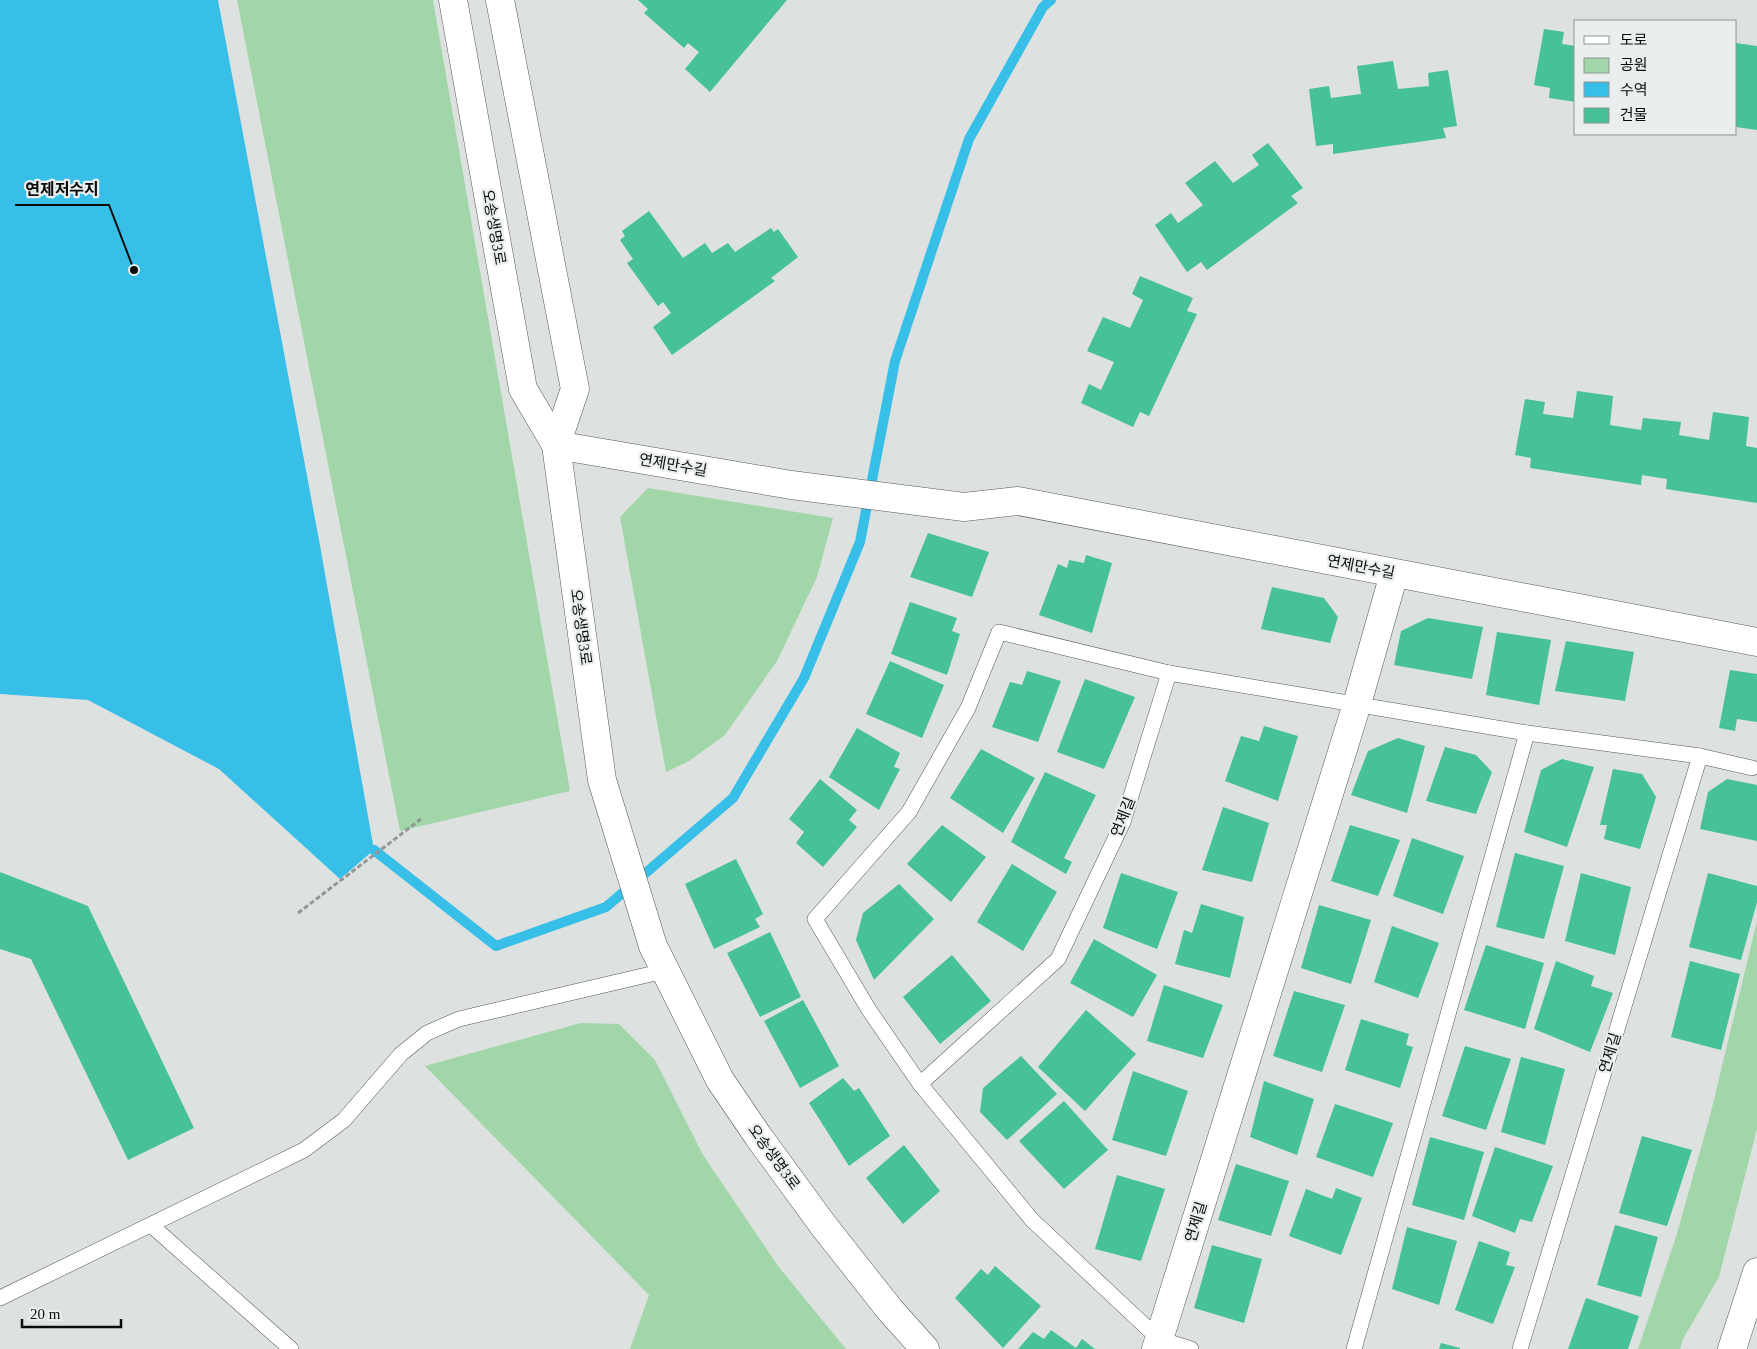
<svg xmlns="http://www.w3.org/2000/svg" width="1757" height="1349" viewBox="0 0 1757 1349" font-family="'Times New Roman','Noto Sans KR',serif">
  <style>
    .green { fill: #a1d7a8 }
    .water { fill: #37bfe8 }
    .lines { fill: none; stroke-linecap: round; stroke-linejoin: round }
    .stream { stroke: #37bfe8; stroke-width: 10 }
    .building { fill: #47c197 }
    .lane-casing { stroke: #565959; stroke-width: 16 }
    .street-casing { stroke: #565959; stroke-width: 29 }
    .secondary-casing { stroke: #565959; stroke-width: 29 }
    .path { stroke: #949796; stroke-width: 3; stroke-dasharray: 5 2.5; stroke-linecap: butt }
    .lane { stroke: #fff; stroke-width: 15 }
    .street { stroke: #fff; stroke-width: 28 }
    .secondary { stroke: #fff; stroke-width: 28 }
    .labels { text-anchor: middle; stroke-width: 4.5; stroke-linejoin: round; paint-order: stroke }
    .street-label { font-size: 15px; fill: #0b0d0d; stroke: #eaeeee }
    .leader { fill: none; stroke: #0b0d0d; stroke-width: 2 }
    .callout-dot { fill: #0b0d0d; stroke: #eaeeee; stroke-width: 2 }
    .callout-label { font-size: 16px; text-anchor: middle; font-weight: bold; fill: #0b0d0d; stroke: #eaeeee; stroke-width: 4.5; stroke-linejoin: round; paint-order: stroke }
  </style>
  <rect width="100%" height="100%" fill="#dde1e0"/>
  <g class="green">
    <polygon points="237,0 433,0 570,791 400,831"/>
    <polygon points="648,488 833,518 817,577 777,661 725,735 689,761 666,772 620,517"/>
    <polygon points="1757,921 1757,1129 1719,1277 1683,1339 1680,1349 1638,1349 1676,1237 1711,1112"/>
    <polygon points="581,1023 619,1024 655,1060 703,1155 778,1266 846,1349 630,1349 649,1295 425,1066"/>
  </g>
  <polygon class="water" points="0,0 218,0 319,540 374,850 340,879 219,769 88,700 0,694"/>
  <g class="lines">
    <polyline class="stream" points="374,850 496,946 606,907 733,798 804,678 860,542 895,361 969,139 1043,7 1051,0"/>
  </g>
  <g class="building">
    <polygon points="638,0 787,0 710,92 685,69 699,52 688,43 684,48 644,13 648,9"/>
    <polygon points="1544,29 1564,32 1562,44 1576,46 1576,102 1549,98 1550,88 1534,85"/>
    <polygon points="1736,43 1757,46 1757,130 1736,127"/>
    <polygon points="1393,61 1398,89 1429,86 1428,73 1448,70 1457,126 1443,128 1446,138 1333,154 1333,144 1316,146 1309,89 1329,86 1331,98 1361,94 1357,66"/>
    <polygon points="1268,143 1303,188 1291,196 1298,203 1207,270 1201,262 1187,272 1155,225 1171,213 1178,223 1203,205 1185,183 1215,161 1233,183 1259,165 1252,155"/>
    <polygon points="649,211 683,258 705,243 712,253 728,243 735,252 771,228 774,232 778,229 798,257 771,278 775,281 672,355 653,327 671,313 663,302 658,306 627,263 633,259 620,240 625,236 622,231"/>
    <polygon points="1140,276 1193,298 1187,311 1197,314 1149,416 1140,412 1133,427 1081,403 1089,384 1101,390 1114,362 1087,351 1103,317 1130,328 1143,300 1132,294"/>
    <polygon points="1577,391 1613,396 1610,425 1641,430 1643,418 1681,422 1679,435 1709,440 1713,412 1749,417 1746,446 1757,448 1757,503 1666,489 1667,479 1642,475 1641,485 1530,468 1531,458 1515,455 1525,399 1545,402 1543,414 1573,418"/>
    <polygon points="928,533 989,552 972,597 910,577"/>
    <polygon points="1086,555 1112,563 1092,633 1039,615 1058,564 1067,568 1069,560 1084,563"/>
    <polygon points="1272,587 1324,598 1338,617 1330,643 1261,629"/>
    <polygon points="910,602 957,618 952,631 960,634 947,675 891,654"/>
    <polygon points="1428,618 1483,627 1472,679 1394,665 1401,631"/>
    <polygon points="1497,632 1551,640 1539,705 1486,695"/>
    <polygon points="1566,641 1634,652 1625,701 1555,691"/>
    <polygon points="890,661 944,685 922,738 866,714"/>
    <polygon points="1730,670 1757,674 1757,722 1737,719 1735,731 1719,728"/>
    <polygon points="1027,671 1061,681 1038,742 992,727 1010,682 1022,685"/>
    <polygon points="1085,679 1135,697 1104,769 1057,752"/>
    <polygon points="1264,726 1298,736 1278,801 1225,781 1241,736 1259,741"/>
    <polygon points="857,728 900,753 894,767 900,769 879,810 829,777"/>
    <polygon points="1398,738 1425,746 1407,813 1351,795 1368,751"/>
    <polygon points="1445,747 1476,755 1492,772 1476,814 1426,801"/>
    <polygon points="981,749 1035,778 1003,833 950,798"/>
    <polygon points="1562,759 1594,767 1567,847 1524,832 1541,770"/>
    <polygon points="1613,769 1642,774 1656,797 1640,849 1604,839 1607,825 1600,825"/>
    <polygon points="1045,772 1096,795 1064,858 1072,862 1066,874 1011,842"/>
    <polygon points="820,779 857,810 849,820 857,827 823,867 796,843 804,832 789,819"/>
    <polygon points="1727,779 1757,785 1757,841 1700,829 1708,792"/>
    <polygon points="1223,807 1269,823 1252,882 1202,870"/>
    <polygon points="942,825 986,857 951,902 907,864"/>
    <polygon points="1350,825 1400,840 1378,896 1331,881"/>
    <polygon points="1412,838 1464,856 1443,914 1393,896"/>
    <polygon points="1515,853 1564,866 1544,939 1496,927"/>
    <polygon points="736,859 763,914 755,919 760,927 714,949 685,884"/>
    <polygon points="1012,864 1057,892 1023,951 977,922"/>
    <polygon points="0,872 88,906 194,1128 128,1160 31,959 0,949"/>
    <polygon points="1121,873 1178,892 1157,949 1103,928"/>
    <polygon points="1581,873 1631,887 1615,955 1565,941"/>
    <polygon points="1708,873 1757,886 1757,902 1741,960 1689,947"/>
    <polygon points="899,884 934,919 874,980 856,940 863,913"/>
    <polygon points="1201,904 1244,917 1230,978 1175,964 1184,930 1192,933"/>
    <polygon points="1319,905 1371,920 1351,984 1301,968"/>
    <polygon points="1392,926 1439,943 1418,998 1374,982"/>
    <polygon points="770,932 801,997 760,1017 727,953"/>
    <polygon points="1094,939 1157,975 1133,1017 1070,983"/>
    <polygon points="1486,945 1544,963 1525,1029 1464,1010"/>
    <polygon points="952,955 991,1001 940,1044 903,997"/>
    <polygon points="1556,961 1594,976 1591,986 1613,993 1590,1052 1534,1029"/>
    <polygon points="1690,961 1740,974 1721,1050 1671,1037"/>
    <polygon points="1164,985 1223,1005 1203,1058 1147,1041"/>
    <polygon points="1294,991 1345,1005 1322,1072 1273,1056"/>
    <polygon points="803,1000 839,1066 800,1088 764,1021"/>
    <polygon points="1086,1010 1136,1054 1085,1111 1038,1067"/>
    <polygon points="1361,1019 1409,1034 1406,1045 1413,1047 1400,1088 1345,1070"/>
    <polygon points="1465,1046 1511,1059 1486,1130 1442,1116"/>
    <polygon points="1021,1056 1057,1094 1007,1140 980,1112 983,1088"/>
    <polygon points="1521,1057 1565,1069 1545,1145 1501,1132"/>
    <polygon points="1133,1071 1188,1091 1166,1156 1112,1140"/>
    <polygon points="843,1078 854,1091 859,1088 890,1136 849,1166 809,1103"/>
    <polygon points="1264,1081 1314,1099 1297,1155 1250,1137"/>
    <polygon points="1064,1101 1108,1150 1064,1189 1019,1141"/>
    <polygon points="1335,1104 1393,1123 1373,1177 1316,1157"/>
    <polygon points="1642,1136 1692,1150 1667,1226 1619,1213"/>
    <polygon points="1430,1137 1484,1152 1464,1220 1412,1205"/>
    <polygon points="904,1145 940,1191 903,1224 866,1178"/>
    <polygon points="1495,1147 1553,1166 1532,1222 1520,1219 1515,1233 1472,1216"/>
    <polygon points="1236,1164 1289,1181 1271,1236 1218,1220"/>
    <polygon points="1117,1175 1165,1189 1141,1261 1095,1249"/>
    <polygon points="1336,1188 1362,1198 1341,1255 1289,1236 1306,1189 1332,1199"/>
    <polygon points="1615,1225 1658,1237 1641,1297 1597,1285"/>
    <polygon points="1407,1227 1457,1241 1439,1305 1392,1289"/>
    <polygon points="1479,1241 1510,1252 1506,1265 1515,1267 1493,1324 1455,1310"/>
    <polygon points="1212,1245 1262,1259 1244,1323 1194,1308"/>
    <polygon points="995,1266 1041,1306 1003,1348 955,1298 981,1269 988,1275"/>
    <polygon points="1586,1298 1639,1316 1628,1349 1568,1349"/>
    <polygon points="1051,1330 1076,1348 1082,1339 1095,1349 1018,1349 1033,1332 1044,1339"/>
    <polygon points="1441,1343 1460,1348 1460,1349 1439,1349"/>
  </g>
  <g class="lines">
    <g class="lane-casing">
      <g id="lane">
        <polyline points="920,1084 1058,959 1123,822 1169,673"/>
        <polyline points="152,1226 291,1349"/>
        <polyline points="0,1298 304,1150 344,1120 401,1054 427,1033 459,1019 664,971"/>
        <polyline points="1191,1349 1159,1339 1032,1220 920,1084 869,1010 815,919 909,812 968,708 999,632 1169,673 1527,733 1700,756 1752,768"/>
        <polyline points="1354,1349 1527,733"/>
        <polyline points="1520,1349 1700,756"/>
      </g>
    </g>
    <g class="street-casing">
      <g id="street">
        <polyline points="556,445 791,485 964,507 1018,501 1757,642"/>
        <polyline points="1156,1349 1357,704 1394,574"/>
      </g>
    </g>
    <g class="secondary-casing">
      <g id="secondary">
        <polyline points="453,0 523,389 556,445 602,780 653,946 720,1080 758,1136 823,1225 890,1310 925,1349"/>
        <polyline points="500,0 575,389 556,445"/>
        <polyline points="1732,1349 1757,1272"/>
      </g>
    </g>
    <polyline class="path" points="298,913 421,819"/>
    <use href="#lane" class="lane"/>
    <use href="#street" class="street"/>
    <use href="#secondary" class="secondary"/>
  </g>
  <g class="labels">
    <g class="street-label">
      <text transform="translate(494 227) rotate(80)" y="5">오송생명3로</text>
      <text transform="translate(673 465) rotate(10)" y="5">연제만수길</text>
      <text transform="translate(1361 567) rotate(11)" y="5">연제만수길</text>
      <text transform="translate(581 627) rotate(82)" y="5">오송생명3로</text>
      <text transform="translate(1123 817) rotate(-69)" y="5">연제길</text>
      <text transform="translate(1610 1053) rotate(-73)" y="5">연제길</text>
      <text transform="translate(774 1157) rotate(54)" y="5">오송생명3로</text>
      <text transform="translate(1196 1222) rotate(-73)" y="5">연제길</text>
    </g>
  </g>
  <path class="leader" d="M134 270L109 205H15"/>
  <circle class="callout-dot" cx="134" cy="270" r="5"/>
  <g class="callout-label">
    <text x="62" y="195">연제저수지</text>
  </g>
  <rect x="1574" y="20" width="162" height="115" fill="#eaeeee" stroke="#919494"/>
  <rect x="1584" y="36" width="25" height="8" fill="#ffffff" stroke="#919494"/>
  <text x="1620" y="45" font-size="15" fill="#0b0d0d">도로</text>
  <rect x="1584" y="58" width="25" height="15" fill="#a1d7a8" stroke="#919494"/>
  <text x="1620" y="70" font-size="15" fill="#0b0d0d">공원</text>
  <rect x="1584" y="82" width="25" height="15" fill="#37bfe8" stroke="#919494"/>
  <text x="1620" y="95" font-size="15" fill="#0b0d0d">수역</text>
  <rect x="1584" y="108" width="25" height="15" fill="#47c197" stroke="#919494"/>
  <text x="1620" y="120" font-size="15" fill="#0b0d0d">건물</text>
  <path d="M22 1319v8h99v-8" fill="none" stroke="#0b0d0d" stroke-width="2.5"/>
  <text x="30" y="1319" font-size="15" fill="#0b0d0d" stroke="#eaeeee" stroke-width="4" paint-order="stroke">20 m</text>
</svg>
